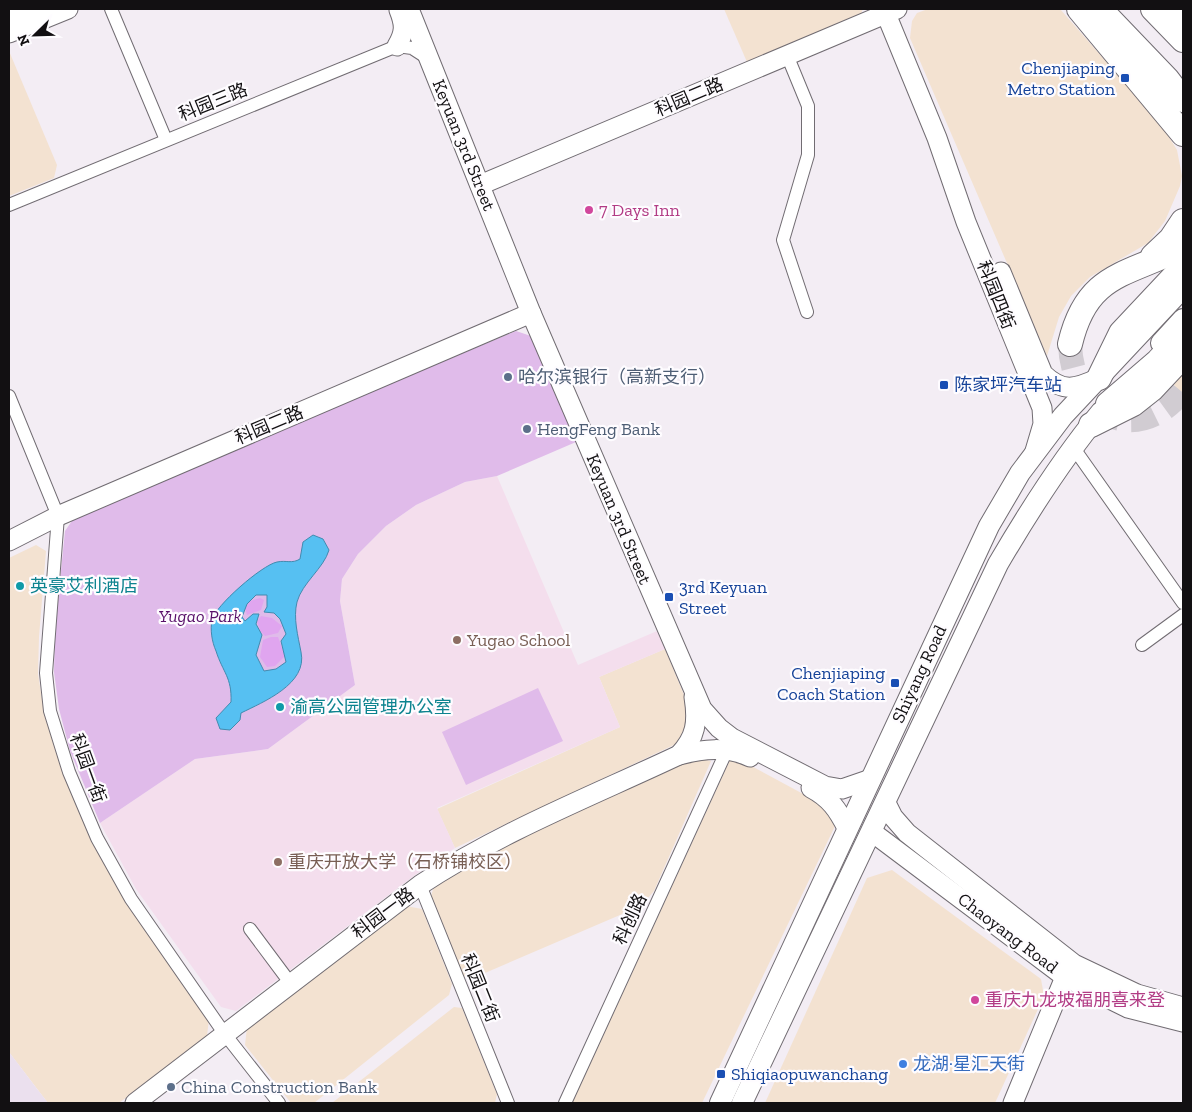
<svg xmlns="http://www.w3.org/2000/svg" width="1192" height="1112" viewBox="0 0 1192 1112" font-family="'Zilla Slab','Noto Sans SC',serif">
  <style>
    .commercial { fill: #f3e2d1 }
    .built { fill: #ebe0ee }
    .education { fill: #f4deed }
    .green { fill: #e0bbea }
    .forest { fill: #e0a5ef }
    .water { fill: #56c0f2; stroke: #428baf; fill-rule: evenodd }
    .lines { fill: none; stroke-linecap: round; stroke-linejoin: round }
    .highway-tunnel { stroke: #d1ccd2; stroke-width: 24; stroke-dasharray: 24 12; stroke-linecap: butt }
    .street-casing { stroke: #716c72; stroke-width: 14 }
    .secondary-casing { stroke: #716c72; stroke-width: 21 }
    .primary-casing { stroke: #716c72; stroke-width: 22 }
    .highway-casing { stroke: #716c72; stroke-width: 26 }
    .street { stroke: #fff; stroke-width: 12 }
    .secondary { stroke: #fff; stroke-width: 19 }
    .primary { stroke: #fff; stroke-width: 20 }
    .highway { stroke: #fff; stroke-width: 24 }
    .transit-dot { fill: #1a4fb4; stroke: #fefcff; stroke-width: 2 }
    .hotel-dot { fill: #d1479c; stroke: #fefcff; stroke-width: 2 }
    .service-dot { fill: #5c6f8a; stroke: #fefcff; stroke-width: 2 }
    .culture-dot { fill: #0f9aa8; stroke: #fefcff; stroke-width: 2 }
    .education-dot { fill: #8d6e63; stroke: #fefcff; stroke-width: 2 }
    .shop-dot { fill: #3f7fe0; stroke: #fefcff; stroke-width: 2 }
    .labels { text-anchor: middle; stroke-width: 4.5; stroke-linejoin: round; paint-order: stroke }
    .transit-label { font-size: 18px; fill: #164399; stroke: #fefcff; text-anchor: start }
    .street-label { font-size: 18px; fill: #121012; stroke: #fefcff }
    .hotel-label { font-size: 18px; fill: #b23c85; stroke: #fefcff; text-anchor: start }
    .service-label { font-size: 18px; fill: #4e5e75; stroke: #fefcff; text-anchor: start }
    .culture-label { font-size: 18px; fill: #0d838f; stroke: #fefcff; text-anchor: start }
    .park-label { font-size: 18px; font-style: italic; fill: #59106a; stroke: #fefcff }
    .education-label { font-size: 18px; fill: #785e54; stroke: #fefcff; text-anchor: start }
    .shop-label { font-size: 18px; fill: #366cbe; stroke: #fefcff; text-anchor: start }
  </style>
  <rect width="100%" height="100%" fill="#f3edf4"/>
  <g class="commercial">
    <polygon points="724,9 863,9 860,16 747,62"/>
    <polygon points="928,9 1060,9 1161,124 1177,150 1182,176 1180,186 1165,221 1148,243 1090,277 1071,296 1059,317 1047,356 910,38 912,21 917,13"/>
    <polygon points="9,51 57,165 54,178 9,196"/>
    <polygon points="1183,370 1183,407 1173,382"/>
    <polygon points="36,545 46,551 39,637 38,674 44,712 56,753 79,810 209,1019 207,1036 119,1103 48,1103 9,1052 9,558"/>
    <polygon points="665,649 684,695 687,709 687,724 676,744 455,848 437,809 620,727 599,677"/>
    <polygon points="696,758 711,761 654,891 641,906 471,979 463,976 431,896 435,883 485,856 680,763"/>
    <polygon points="730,760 742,761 831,809 836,824 702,1103 572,1103"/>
    <polygon points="892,870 1041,979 1044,996 995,1103 765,1103 867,878"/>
    <polygon points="406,906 422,909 452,984 449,995 314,1103 291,1103 245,1045 247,1027"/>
    <polygon points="454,1007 462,1008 497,1094 495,1103 332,1103"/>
  </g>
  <polygon class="built" points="9,1052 37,1089 48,1103 9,1103"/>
  <polygon class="education" points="497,476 578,665 657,631 665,649 599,677 620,727 437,808 455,848 415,875 236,1011 221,1007 136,889 100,823 195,759 268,749 355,685 340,601 342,579 358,554 386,526 416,505 465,482"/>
  <g class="green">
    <polygon points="516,331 531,336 576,442 497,476 465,482 416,505 386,526 358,554 342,579 340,601 355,685 268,749 195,759 100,823 70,751 59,709 54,672 55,630 65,531 76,515"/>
    <polygon points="538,688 563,741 466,785 442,732"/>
  </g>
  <g class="forest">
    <polygon points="260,598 264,600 261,610 247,615 245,608 250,601"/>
    <polygon points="261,616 272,618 282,626 278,633 265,636 260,631 257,622"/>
    <polygon points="271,637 278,637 285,656 275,666 267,667 260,657 263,640"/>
  </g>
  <path class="water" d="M313,535l10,4 6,11c-5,18 -27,33 -32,52 -4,16 1,34 4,50 7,32 -38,50 -60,61l-1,7 -10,10 -10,-1 -4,-11 15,-16c1,-25 -8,-29 -15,-51 -4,-9 -6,-21 -4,-31 3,-14 50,-55 65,-58 9,-2 15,2 23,-3l3,-17zM256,595h11v12l-3,5 10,1 6,6 6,15 -5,7 5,21 -10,7 -12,2 -8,-16 6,-20 -6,-11 3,-10h-6l-8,7 -3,-4 5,-13z"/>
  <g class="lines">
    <path class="highway-tunnel" d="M1070,344c2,69 66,106 113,46"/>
    <g class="street-casing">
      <g id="street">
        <polyline points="111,9 166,140"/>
        <polyline points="787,55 808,106 808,155 783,240 807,312"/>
        <polyline points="9,205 397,46 412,48 429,59"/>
        <polyline points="9,396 58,516 46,673 50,711 69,772 97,838 131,899 224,1033 279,1103"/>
        <polyline points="1073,447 1183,603"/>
        <polyline points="1142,645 1183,615"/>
        <polyline points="420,885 508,1103"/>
        <polyline points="250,929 291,984"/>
        <polyline points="565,1103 727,750"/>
      </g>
    </g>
    <g class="secondary-casing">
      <g id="secondary">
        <polyline points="409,9 531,313 702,709 719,728 732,738 825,786 842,789 871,779"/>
        <polyline points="884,9 937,138 966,222 1042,408 1043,424 1035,451"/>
        <polyline points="9,18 32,9"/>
        <polyline points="9,33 68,9"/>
        <path d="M397,46c8,-14 8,-21 2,-36"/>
        <polyline points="480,185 897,9"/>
        <path d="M1001,272l42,102c20,19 32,15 56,4"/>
        <polyline points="9,541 58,516 531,313"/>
        <path d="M679,755c24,-6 48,-9 71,2"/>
        <path d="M811,788c19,10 27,22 36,40"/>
        <polyline points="886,803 893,817 907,833 1074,964 1137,994 1183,1007"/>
        <polyline points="872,832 1065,977 1128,1008 1183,1022"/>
        <path d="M135,1103l285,-218c80,-53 172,-89 259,-130 17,-18 19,-33 15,-58"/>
        <polyline points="1013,1103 1065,977"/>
      </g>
    </g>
    <g class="primary-casing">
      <g id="primary">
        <polyline points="1161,343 1183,319"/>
        <polyline points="720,1103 989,526 1020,473 1063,416 1183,288"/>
        <path d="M742,1103l256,-539c31,-53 64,-105 103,-152"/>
      </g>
    </g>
    <g class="highway-casing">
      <g id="highway">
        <polyline points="1079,9 1183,134"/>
        <polyline points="1100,9 1167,79 1183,100"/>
        <polyline points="1153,9 1183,40"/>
        <polyline points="1178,9 1183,14"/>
        <polyline points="1153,256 1171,239 1183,221"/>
        <path d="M1070,344c17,-72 57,-68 113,-97"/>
        <polyline points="1099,378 1121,333 1183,267"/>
        <polyline points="1108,404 1158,361 1183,334"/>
        <polyline points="1091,425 1133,404 1152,389 1183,356"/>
      </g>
    </g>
    <use href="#street" class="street"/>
    <use href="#secondary" class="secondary"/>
    <use href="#primary" class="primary"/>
    <use href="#highway" class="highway"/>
  </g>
  <g class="transit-dot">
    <rect x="1120" y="73" width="10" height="10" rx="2.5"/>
    <rect x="939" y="380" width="10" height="10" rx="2.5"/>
    <rect x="664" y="592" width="10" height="10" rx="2.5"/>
    <rect x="890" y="678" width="10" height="10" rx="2.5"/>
    <rect x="716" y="1069" width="10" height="10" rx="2.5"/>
  </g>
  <g class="hotel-dot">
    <circle cx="589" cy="210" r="5"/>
    <circle cx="975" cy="1000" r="5"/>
  </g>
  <g class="service-dot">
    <circle cx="508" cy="377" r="5"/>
    <circle cx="527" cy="429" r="5"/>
    <circle cx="171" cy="1087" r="5"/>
  </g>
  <g class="culture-dot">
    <circle cx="20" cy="586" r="5"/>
    <circle cx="280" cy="707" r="5"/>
  </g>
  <g class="education-dot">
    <circle cx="457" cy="640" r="5"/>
    <circle cx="278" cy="862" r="5"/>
  </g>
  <circle class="shop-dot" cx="903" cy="1064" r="5"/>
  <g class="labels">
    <g class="transit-label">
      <text x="1115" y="74" text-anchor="end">Chenjiaping<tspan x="1115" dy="21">Metro Station</tspan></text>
      <text x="954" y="391">陈家坪汽车站</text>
      <text x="679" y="593">3rd Keyuan<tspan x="679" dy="21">Street</tspan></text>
      <text x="885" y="679" text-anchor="end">Chenjiaping<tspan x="885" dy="21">Coach Station</tspan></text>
      <text x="731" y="1080">Shiqiaopuwanchang</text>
    </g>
    <g class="street-label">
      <text transform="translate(689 97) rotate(-23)" y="6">科园二路</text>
      <text transform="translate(213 102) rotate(-22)" y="6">科园三路</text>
      <text transform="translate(464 145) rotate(68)" y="6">Keyuan 3rd Street</text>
      <text transform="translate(996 295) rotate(68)" y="6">科园四街</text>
      <text transform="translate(269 425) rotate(-23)" y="6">科园二路</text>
      <text transform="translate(619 519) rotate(67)" y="6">Keyuan 3rd Street</text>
      <text transform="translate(919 674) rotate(-65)" y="6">Shiyang Road</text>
      <text transform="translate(88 768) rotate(70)" y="6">科园一街</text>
      <text transform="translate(383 913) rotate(-37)" y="6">科园一路</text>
      <text transform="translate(630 919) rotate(-65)" y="6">科创路</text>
      <text transform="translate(1008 933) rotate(37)" y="6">Chaoyang Road</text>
      <text transform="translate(480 988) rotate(68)" y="6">科园二街</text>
    </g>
    <g class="hotel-label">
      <text x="599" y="216">7 Days Inn</text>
      <text x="985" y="1006">重庆九龙坡福朋喜来登</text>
    </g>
    <g class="service-label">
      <text x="518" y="383">哈尔滨银行（高新支行）</text>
      <text x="537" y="435">HengFeng Bank</text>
      <text x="181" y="1093">China Construction Bank</text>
    </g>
    <g class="culture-label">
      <text x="30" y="592">英豪艾利酒店</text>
      <text x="290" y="713">渝高公园管理办公室</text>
    </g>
    <g class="park-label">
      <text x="200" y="622">Yugao Park</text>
    </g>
    <g class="education-label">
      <text x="467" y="646">Yugao School</text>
      <text x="288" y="868">重庆开放大学（石桥铺校区）</text>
    </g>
    <g class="shop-label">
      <text x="913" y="1070">龙湖·星汇天街</text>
    </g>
  </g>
  <rect width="1192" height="1112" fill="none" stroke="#121012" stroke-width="20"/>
  <g transform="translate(35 35) rotate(247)" stroke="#fefcff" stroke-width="4" paint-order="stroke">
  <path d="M0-4L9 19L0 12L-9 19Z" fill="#121012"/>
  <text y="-8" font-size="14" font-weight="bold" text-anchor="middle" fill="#121012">N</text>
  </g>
</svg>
